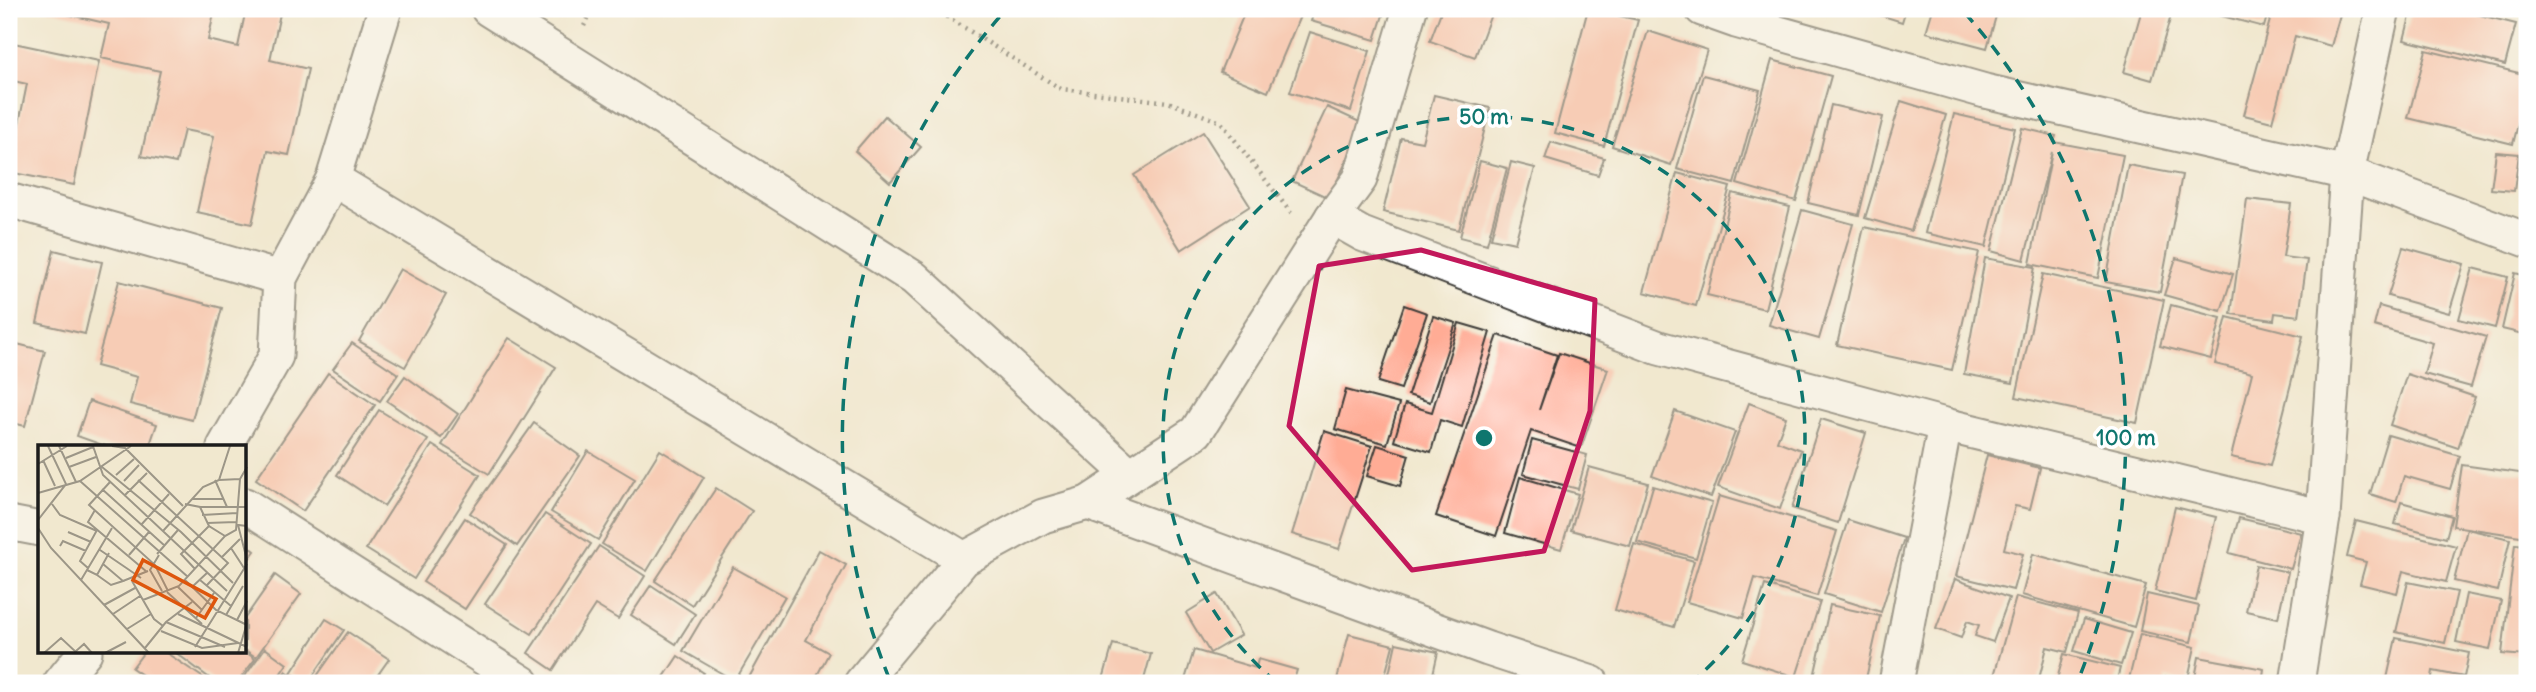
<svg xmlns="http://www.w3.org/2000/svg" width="2536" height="692" viewBox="0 0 2536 692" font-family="Delius,sans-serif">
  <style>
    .building { fill: #ffac95 }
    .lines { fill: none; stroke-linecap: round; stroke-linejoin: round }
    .minor-casing { stroke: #3c3b37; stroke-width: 37 }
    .path { stroke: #3c3b37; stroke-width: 4.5; stroke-dasharray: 2 5; stroke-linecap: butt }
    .minor { stroke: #fff; stroke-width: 33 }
    .marked { fill: none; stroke: #c2185b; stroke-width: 5; stroke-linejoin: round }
    .ring { fill: none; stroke: #0f766e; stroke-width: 3.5; stroke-dasharray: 12 9 }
    .inset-road { fill: none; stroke: #9c9687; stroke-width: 2 }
    .view { fill: #de560d; fill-opacity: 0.15; stroke: #de560d; stroke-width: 3.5 }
    .inset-edge { fill: none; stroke: #1c1c1c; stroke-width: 3.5 }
    .centre { fill: #0f766e; stroke: #fff; stroke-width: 3.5 }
    .ring-label { font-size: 21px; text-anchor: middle; font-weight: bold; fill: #0f766e; stroke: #fff; stroke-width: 7; stroke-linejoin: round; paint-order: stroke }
  </style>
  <rect width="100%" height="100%" fill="#fff"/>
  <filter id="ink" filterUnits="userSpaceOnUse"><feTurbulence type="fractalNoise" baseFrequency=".0143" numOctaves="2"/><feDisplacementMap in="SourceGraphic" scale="14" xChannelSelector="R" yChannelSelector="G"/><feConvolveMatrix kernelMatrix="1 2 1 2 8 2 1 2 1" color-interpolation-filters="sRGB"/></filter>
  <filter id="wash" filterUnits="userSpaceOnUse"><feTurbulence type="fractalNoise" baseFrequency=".00686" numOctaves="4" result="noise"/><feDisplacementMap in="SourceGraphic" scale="28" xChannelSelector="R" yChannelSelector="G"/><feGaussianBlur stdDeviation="1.57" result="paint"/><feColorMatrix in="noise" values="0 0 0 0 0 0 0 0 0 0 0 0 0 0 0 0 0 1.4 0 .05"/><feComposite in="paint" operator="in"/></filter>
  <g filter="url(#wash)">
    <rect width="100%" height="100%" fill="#f1e8cf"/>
    <g id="blocks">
      <g class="building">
        <polygon points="45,9 215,9 208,40 238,47 246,9 281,9 270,60 308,69 289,155 268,151 252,224 197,212 214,136 184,130 176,163 141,156 160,71 101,58 109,24"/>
        <polygon points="1246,9 1303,9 1268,92 1220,72"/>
        <polygon points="1315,9 1385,9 1375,40 1311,21"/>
        <polygon points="1442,9 1493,9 1475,57 1430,41"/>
        <polygon points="1588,9 1638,20 1604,146 1555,133"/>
        <polygon points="1868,9 1906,9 1902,22 1867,11"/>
        <polygon points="1933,9 1998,9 1987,48 1926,32"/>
        <polygon points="2142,9 2173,9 2152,80 2124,72"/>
        <polygon points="2204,9 2269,9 2264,27 2203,11"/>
        <polygon points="2273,9 2331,9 2341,11 2331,46 2295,36 2272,122 2244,115"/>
        <polygon points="2412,9 2456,9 2516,24 2505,65 2404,40"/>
        <polygon points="1648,31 1707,50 1671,165 1612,146"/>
        <polygon points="1310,32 1370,51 1351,111 1290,92"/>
        <polygon points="9,42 99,61 74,185 9,172 27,84 9,80"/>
        <polygon points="2426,50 2527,75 2527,89 2513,144 2408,118"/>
        <polygon points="1772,60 1831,76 1796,201 1737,184"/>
        <polygon points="1703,75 1760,90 1734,184 1677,169"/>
        <polygon points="1434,95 1490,108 1459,230 1383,212 1401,138 1422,142"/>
        <polygon points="1901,101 1946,115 1911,231 1865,218"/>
        <polygon points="1831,105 1883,117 1859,215 1808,203"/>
        <polygon points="1327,107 1364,124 1329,198 1292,181"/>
        <polygon points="1954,114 2015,128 1986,247 1925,233"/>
        <polygon points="885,116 921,147 890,182 855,151"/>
        <polygon points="2022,128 2056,136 2054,142 2123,155 2098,278 2030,264 2052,152 2024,260 1991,251"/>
        <polygon points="1203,132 1250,206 1181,250 1134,175"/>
        <polygon points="1551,142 1604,158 1598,175 1545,159"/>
        <polygon points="2496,152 2519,154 2514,191 2491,189"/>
        <polygon points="1480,161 1507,168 1487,244 1460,237"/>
        <polygon points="1511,162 1535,168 1515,243 1491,238"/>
        <polygon points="2128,165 2182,175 2160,292 2106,282"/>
        <polygon points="1677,173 1730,187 1696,306 1644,292"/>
        <polygon points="1732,193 1790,207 1765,309 1707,295"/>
        <polygon points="2247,199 2291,204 2283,257 2307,260 2299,316 2275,313 2274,320 2231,314"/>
        <polygon points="1802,210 1853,224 1819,339 1769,325"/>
        <polygon points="1864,227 1979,252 1952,370 1837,345"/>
        <polygon points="2403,247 2464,264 2449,313 2388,296"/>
        <polygon points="54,250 102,262 85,334 37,323"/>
        <polygon points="1985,258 2035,267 2013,383 1964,374"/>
        <polygon points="2176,258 2233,274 2221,311 2164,295"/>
        <polygon points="2473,268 2508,277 2495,328 2459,319"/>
        <polygon points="400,269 446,295 405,367 359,341"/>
        <polygon points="2515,273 2527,276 2527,335 2502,329"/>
        <polygon points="2043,274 2164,300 2137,423 2016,397"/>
        <polygon points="119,281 222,308 192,420 130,404 137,377 96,366"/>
        <polygon points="1404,305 1427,313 1401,389 1378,382"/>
        <polygon points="2171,305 2221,318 2211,359 2160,346"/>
        <polygon points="2379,306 2486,337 2471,387 2424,374 2433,343 2374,326"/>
        <polygon points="1433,316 1456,323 1430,402 1408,395"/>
        <polygon points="2227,317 2303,336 2270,466 2231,457 2252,373 2215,364"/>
        <polygon points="1459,323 1490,332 1462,427 1440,420 1431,452 1394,441 1405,404 1432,412"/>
        <polygon points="1498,335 1557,355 1539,410 1559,353 1608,369 1581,448 1531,431 1496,536 1436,516"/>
        <polygon points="509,338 556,367 489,474 442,445"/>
        <polygon points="9,342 45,351 25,426 9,422"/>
        <polygon points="352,343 398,374 380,401 333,369"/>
        <polygon points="328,373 375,405 303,511 256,479"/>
        <polygon points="2407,374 2475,397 2458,448 2390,425"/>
        <polygon points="405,376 458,414 441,438 387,401"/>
        <polygon points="1346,390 1399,404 1387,444 1335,429"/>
        <polygon points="89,401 157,424 149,447 108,447 77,436"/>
        <polygon points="1749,403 1786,417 1777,441 1801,450 1780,509 1718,487"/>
        <polygon points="379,410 428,440 384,506 337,475"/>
        <polygon points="1675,411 1735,432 1711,497 1652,476"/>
        <polygon points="1821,419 1866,433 1838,523 1792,508"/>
        <polygon points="534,423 580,456 517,546 470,513"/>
        <polygon points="1324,431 1372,446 1339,549 1292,534"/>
        <polygon points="2388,435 2460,456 2450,489 2404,476 2396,502 2370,494"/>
        <polygon points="1532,440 1587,455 1578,489 1523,474"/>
        <polygon points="432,445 480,475 414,579 366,549"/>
        <polygon points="1377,445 1409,455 1400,486 1367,476"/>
        <polygon points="660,450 704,477 647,571 602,544"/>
        <polygon points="588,451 635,479 598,540 551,512"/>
        <polygon points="1987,455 2040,468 2030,509 2015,506 2004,549 2023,554 2013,590 1956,576"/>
        <polygon points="2462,465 2527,474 2527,537 2453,526"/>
        <polygon points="1589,467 1648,483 1630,546 1571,530"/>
        <polygon points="1520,477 1578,494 1561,549 1505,533"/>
        <polygon points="1653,486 1712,503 1696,558 1637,542"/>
        <polygon points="716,488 752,511 692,605 655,581"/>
        <polygon points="1719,496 1837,531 1817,596 1755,578 1743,618 1687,602"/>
        <polygon points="2401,502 2452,516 2446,538 2395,524"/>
        <polygon points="2175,507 2216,517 2196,601 2155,591"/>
        <polygon points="545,514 591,544 532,634 485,604"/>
        <polygon points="465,518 507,545 465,609 423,582"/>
        <polygon points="2239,518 2301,533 2291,569 2229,553"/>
        <polygon points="1848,520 1904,538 1881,612 1824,594"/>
        <polygon points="2356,521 2456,546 2446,582 2403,571 2397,593 2360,584 2366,562 2347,557"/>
        <polygon points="2467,529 2510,539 2498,591 2454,581"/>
        <polygon points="245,543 255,551 245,564"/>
        <polygon points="1634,544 1694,561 1674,627 1615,610"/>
        <polygon points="2515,544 2527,545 2527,656 2502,654"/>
        <polygon points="599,546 645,576 618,619 595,605 553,670 528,653"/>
        <polygon points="819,550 846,565 806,640 829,653 813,683 746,683"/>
        <polygon points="2033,554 2146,585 2134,627 2022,595"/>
        <polygon points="2256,565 2288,572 2278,618 2246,611"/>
        <polygon points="733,567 785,596 735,681 683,651"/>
        <polygon points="275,575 301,594 256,657 245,650 245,618"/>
        <polygon points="1955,579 2009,598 1993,642 1975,636 1979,625 1967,621 1961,638 1936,629"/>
        <polygon points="2408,582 2457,592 2445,643 2396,632"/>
        <polygon points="651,585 695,614 676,644 631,615"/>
        <polygon points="1765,585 1820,602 1796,677 1742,660"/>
        <polygon points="1217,594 1241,635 1210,653 1186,613"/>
        <polygon points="2147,594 2199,606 2191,642 2140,631"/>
        <polygon points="2466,594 2501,601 2490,649 2456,642"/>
        <polygon points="2016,597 2078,613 2067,652 2047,647 2038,683 1992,683"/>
        <polygon points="1830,605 1880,616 1865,683 1841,683 1814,677"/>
        <polygon points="326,619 344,630 308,683 291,673"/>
        <polygon points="2084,619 2131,633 2121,665 2074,651"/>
        <polygon points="348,632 389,659 372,683 312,683"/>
        <polygon points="1349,634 1393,645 1383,683 1336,683"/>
        <polygon points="2140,634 2195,647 2187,683 2166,677 2164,683 2128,683"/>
        <polygon points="2396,638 2469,653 2464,677 2433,671 2431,683 2386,683"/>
        <polygon points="1396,643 1438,652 1431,683 1387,683"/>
        <polygon points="1113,644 1151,654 1143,683 1102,683"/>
        <polygon points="265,648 287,664 274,683 240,683"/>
        <polygon points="1194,650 1256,668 1258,659 1297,670 1293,683 1184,683"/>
        <polygon points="144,652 165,652 211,683 154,683 132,668"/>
        <polygon points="175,652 246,652 255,659 237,683 216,683"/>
        <polygon points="2064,654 2120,668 2116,683 2056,683"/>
        <polygon points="678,656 704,673 697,683 660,683"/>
        <polygon points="2199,657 2264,669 2262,683 2194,683"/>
        <polygon points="286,671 303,683 277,683"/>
      </g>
    </g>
  </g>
  <g filter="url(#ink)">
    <use href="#blocks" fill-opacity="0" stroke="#3c3b37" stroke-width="2"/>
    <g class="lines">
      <g class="minor-casing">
        <g id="minor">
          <polyline points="385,9 333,179 964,559"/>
          <polyline points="488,9 914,278 1130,475"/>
          <polyline points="1702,9 1736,21 1985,91 2347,173 2527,240"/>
          <polyline points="9,200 280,278"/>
          <polyline points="1332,217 1362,234 1659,348 1945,425 2323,517"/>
          <polyline points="224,447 276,356 280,278 333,179"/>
          <polyline points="1088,503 1488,649 1592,683"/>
          <polyline points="245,505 523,683"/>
          <polyline points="9,523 40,529"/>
          <polyline points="60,683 85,652"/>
          <polyline points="861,683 964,559 1043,516 1088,503 1196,432 1332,217 1360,179 1410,9"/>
          <polyline points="1896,683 1945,425"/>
          <polyline points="2297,683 2323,517 2347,173 2383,9"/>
        </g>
      </g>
      <g class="path">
        <polyline points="935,9 1061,89 1168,102 1221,122 1291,213"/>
        <polyline points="584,26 593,9"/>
      </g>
      <use href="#minor" class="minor"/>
    </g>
  </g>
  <path d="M0 0H2536V692H0ZM1421,250l174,50 -5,111 -46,140 -132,19 -123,-144 30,-160z" fill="#f1e8cf" fill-opacity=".55" fill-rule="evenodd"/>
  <path class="marked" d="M1421,250l174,50 -5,111 -46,140 -132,19 -123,-144 30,-160z"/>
  <g class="ring">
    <path d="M1276 682A321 321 0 1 1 1692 682"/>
    <path d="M889 678A642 642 0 0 1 1003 13M1965 13A642 642 0 0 1 2079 678"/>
  </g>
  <g transform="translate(38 445)">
    <rect width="208" height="208" fill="#f1e8cf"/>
    <path class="inset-road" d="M21,1l17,36M55,1l10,29 124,116M74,1l13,2 58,58M28,13l27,-11M5,15l12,26M0,19l29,-18M31,22l27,-10M64,22l79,65 52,51M78,30l18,-16M100,35l90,83 -21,22M177,35l12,27M181,35l21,-1M42,36l108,96M86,36l15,-16M72,37l-21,23 66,60 13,26M64,44l63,57M0,48l42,-12 51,-35M86,51l23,-23M154,54h31M14,59l8,11 37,16M147,59l15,3 9,19 16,10M162,62h46M57,65l-7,12 59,50M164,70l35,-2M0,75l28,-36 -18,-38M169,78l29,-1M103,80l28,-31M209,81l-9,-1 9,35M0,83l13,20 98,105M125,86l40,-44 16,-7 11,-34M30,87l23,10M22,101l3,-5 23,10M193,103l13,20M62,105l41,28M119,109l21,-24M91,110l20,-23M121,110l-9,15 12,21M184,112l18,-18M50,123l-8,-7 17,-31M157,124l-14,-15 28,-28M49,125l10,5 12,-22M59,130l14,10 12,-4 -20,-17M43,135l31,-52M147,135l31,30 31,15M162,135l31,26M85,136l25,-10M94,136l22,38 9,7M140,142l24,23M154,142l16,-15M129,147l35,32M105,155l36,-14 46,-50 11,-6 4,-51 7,-12M66,160l31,-17M75,169l27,-18M140,169l69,33M188,170l17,-29M158,173l18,-25M199,175l10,-19M128,177l59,25M89,184l24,-15M123,186l41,17 36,-5M157,202l52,-83M107,203l21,-26 26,-20M38,206l8,-7 8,9M6,208l17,-15 16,15M67,208l21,-11M200,208l9,-30"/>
    <path class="view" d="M105,115l73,39 -11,19 -72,-38z"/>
    <rect width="208" height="208" class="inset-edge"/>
  </g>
  <circle cx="1484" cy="438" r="10" class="centre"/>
  <g class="ring-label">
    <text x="1484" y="124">50 m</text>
    <text x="2126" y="445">100 m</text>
  </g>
  <rect width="2536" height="692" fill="none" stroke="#fff" stroke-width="35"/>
</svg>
